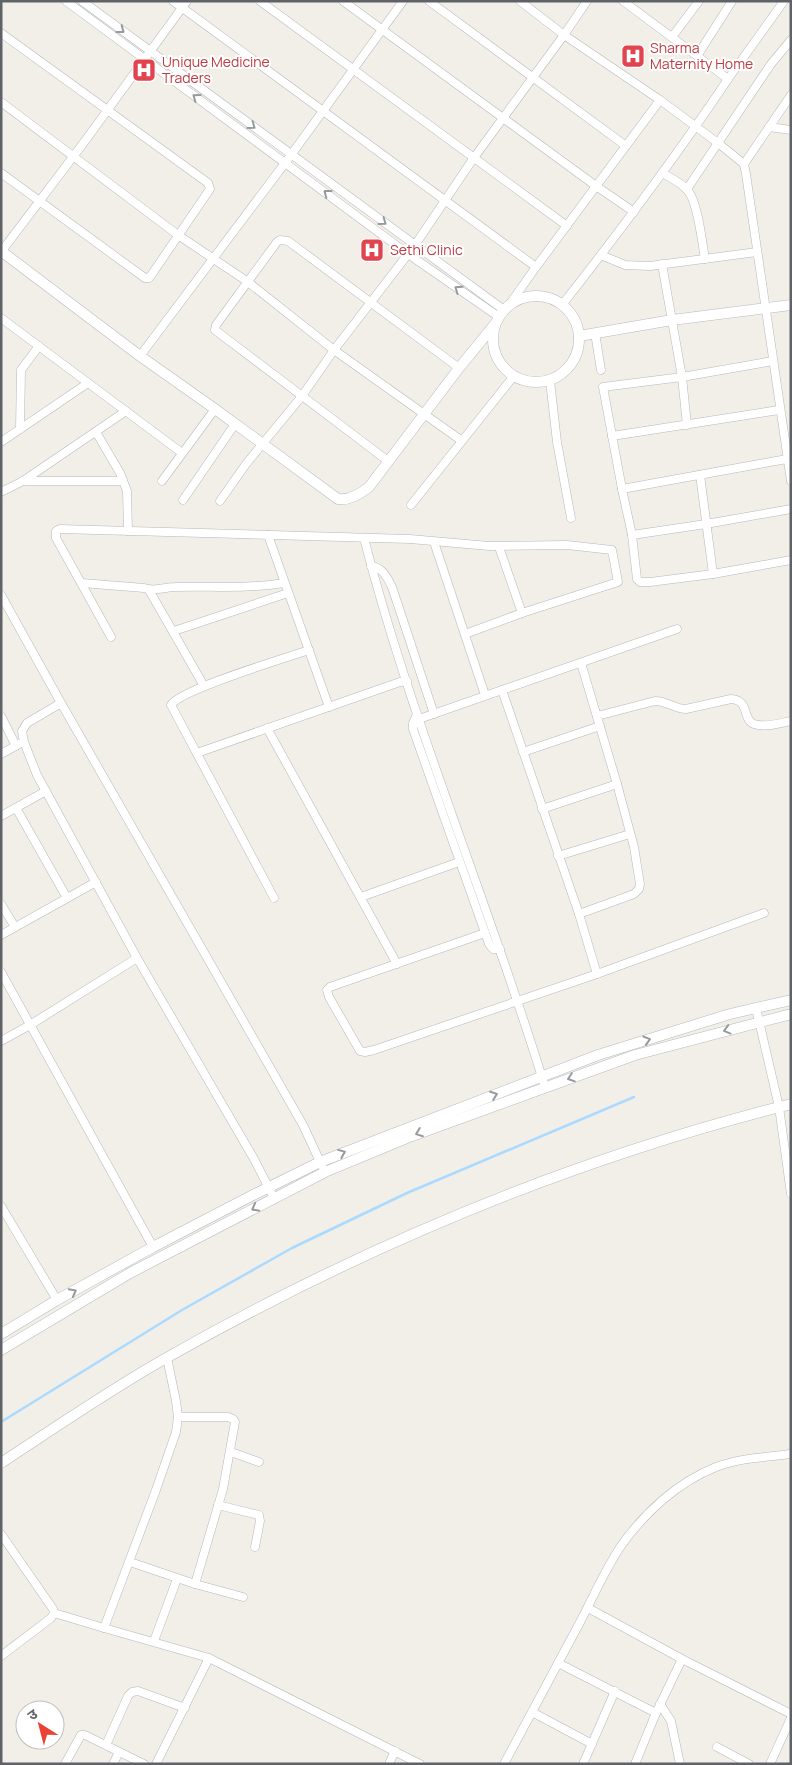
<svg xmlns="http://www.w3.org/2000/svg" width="792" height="1765" viewBox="0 0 792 1765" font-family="Manrope,'Noto Sans Devanagari',sans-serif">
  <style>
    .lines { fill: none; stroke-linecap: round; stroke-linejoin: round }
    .stream { stroke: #aadaff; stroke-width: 2.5 }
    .street-casing { stroke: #b5b8bc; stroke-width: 9 }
    .secondary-casing { stroke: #b6babf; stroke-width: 11 }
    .street { stroke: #fff; stroke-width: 8 }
    .secondary { stroke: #fff; stroke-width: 10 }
    .oneway { stroke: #979a9d }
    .labels { text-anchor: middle; stroke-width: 4; stroke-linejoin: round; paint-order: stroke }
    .health-label { font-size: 14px; fill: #be3a42; stroke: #fff; text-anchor: start }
  </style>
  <rect width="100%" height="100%" fill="#f1efe8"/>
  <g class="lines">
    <polyline class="stream" points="1,1422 182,1310 292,1248 407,1193 634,1097"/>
    <g class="street-casing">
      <g id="street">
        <polyline points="66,1 408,254 499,317"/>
        <polyline points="82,1 504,310"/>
        <polyline points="173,1 536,267 509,305"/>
        <polyline points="260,1 567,226"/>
        <polyline points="343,1 596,186 634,212"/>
        <polyline points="429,1 626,146"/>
        <polyline points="520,1 564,35 660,100 718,143 744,164 746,174 791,481"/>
        <polyline points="1,33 208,183 210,189 152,274 149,278 145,278 1,173"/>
        <polyline points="672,37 699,1"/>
        <polyline points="697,56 732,1"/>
        <polyline points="728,79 784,1"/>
        <polyline points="1,102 178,235 248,282 334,350 462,441 513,377"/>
        <polyline points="769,127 791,130"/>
        <polyline points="744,164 791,95"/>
        <path d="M662,173c9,5 20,10 26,18 10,11 14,52 17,68"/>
        <polyline points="687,189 771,64 791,40"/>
        <polyline points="1,252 85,141 187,1"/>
        <polyline points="601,255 625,265 650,266 757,252"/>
        <polyline points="662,264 682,377 687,425"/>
        <polyline points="536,267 660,100"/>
        <path d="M562,305c58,-74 114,-148 166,-226l-105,-78"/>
        <polyline points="1,318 182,453"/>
        <polyline points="595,333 601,370"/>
        <polyline points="140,356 291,155 403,1"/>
        <polyline points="773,361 682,377 603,387 622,489 632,535 637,579 640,582 650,582 713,574 791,560"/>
        <polyline points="550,381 557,442 571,518"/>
        <polyline points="20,429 21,370 39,346"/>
        <polyline points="96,432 120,473 127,491 128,531"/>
        <polyline points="612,436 779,410"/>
        <polyline points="1,442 88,383"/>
        <polyline points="388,461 215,330 216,325 277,242 280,240 288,241 459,368"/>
        <polyline points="700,475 713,574"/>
        <polyline points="23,481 123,481"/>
        <polyline points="162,481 215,409"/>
        <polyline points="622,489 787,459"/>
        <polyline points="1,492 23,481 126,411"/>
        <polyline points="183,500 235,424"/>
        <polyline points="220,501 246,464 302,396 334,350 415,245 473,159 564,35 587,1"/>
        <polyline points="411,505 462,441"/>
        <polyline points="268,535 329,707"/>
        <polyline points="632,535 706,524 791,509"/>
        <path d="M364,538c48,187 125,365 181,549"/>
        <polyline points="434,542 485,695"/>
        <polyline points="499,547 522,613"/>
        <path d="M371,566c12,2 16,11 21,21l42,127"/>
        <path d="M82,583l62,5c10,4 21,-1 31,-1 37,-1 73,2 109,-4"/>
        <polyline points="149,590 204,686"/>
        <polyline points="1,595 61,703 303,1125 322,1166"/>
        <polyline points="174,631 288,593"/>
        <polyline points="111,637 56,538 56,531 60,529 410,539 489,546 567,545 612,550 618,582 522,613 465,634"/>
        <polyline points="502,690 579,914 597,974"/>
        <polyline points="61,703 27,723 22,731 24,742 37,775 137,958 254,1159 274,1198"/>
        <polyline points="417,714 413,723 413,729 489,944 493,949 500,949"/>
        <polyline points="1,716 16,746"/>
        <path d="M597,716l58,-15c12,0 20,8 31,8l45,-10c19,1 11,21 23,25 11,4 26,-1 37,-3"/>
        <polyline points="419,719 677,629"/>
        <polyline points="267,728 397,964"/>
        <polyline points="523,752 600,726"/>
        <polyline points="197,753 400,682 407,681"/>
        <polyline points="1,754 19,744"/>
        <polyline points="16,808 67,898"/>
        <polyline points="542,809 617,784"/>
        <polyline points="1,816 46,791"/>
        <polyline points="558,856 630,834"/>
        <polyline points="361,897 459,862"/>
        <path d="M274,898l-103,-193c10,-16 115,-47 138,-55"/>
        <polyline points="1,904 15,927"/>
        <polyline points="579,914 634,894 639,889 640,884 634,847 617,784 581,663"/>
        <polyline points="485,933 330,987 327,990 329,997 360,1051 365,1052 374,1050 597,974 764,913"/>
        <polyline points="1,935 96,882"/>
        <polyline points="1,972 153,1247"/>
        <polyline points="756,1008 779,1107 791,1194"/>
        <polyline points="1,1041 30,1025 137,958"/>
        <polyline points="1,1206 57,1300"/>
        <polyline points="167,1358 176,1401 178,1417 176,1432 156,1490 104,1628 209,1658 420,1764"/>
        <polyline points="231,1452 259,1462"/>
        <polyline points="218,1505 259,1515 260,1521 255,1547"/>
        <polyline points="1,1534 53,1609 54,1613 51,1618 1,1656"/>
        <polyline points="130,1562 195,1584 223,1489 235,1422 233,1419 228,1417 178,1417"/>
        <polyline points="195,1584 243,1597"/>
        <polyline points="588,1608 682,1659 791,1714"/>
        <polyline points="54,1613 104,1628"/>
        <polyline points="154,1641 177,1579"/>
        <polyline points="558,1663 656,1713"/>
        <polyline points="660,1704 671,1721 680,1764"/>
        <polyline points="532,1712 592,1744"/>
        <polyline points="106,1745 128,1696 132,1692 138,1691 185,1708"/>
        <polyline points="717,1747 749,1764"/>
        <polyline points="65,1764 81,1735 85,1735 144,1764"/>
        <polyline points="113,1764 119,1752"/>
        <polyline points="156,1764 209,1658"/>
        <polyline points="389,1764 395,1751"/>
        <path d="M504,1764c25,-46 49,-92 74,-138 14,-26 26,-55 43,-80 23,-33 57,-64 95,-79 24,-9 50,-10 75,-13"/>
        <polyline points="583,1764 615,1691"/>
        <polyline points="635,1764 656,1713 682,1659"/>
        <polyline points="770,1764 791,1718"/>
      </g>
    </g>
    <g class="secondary-casing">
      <g id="secondary">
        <path d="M1,251l139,105 75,53 123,90c11,2 22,-5 31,-12l90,-119 36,-44"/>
        <circle cx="536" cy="339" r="43"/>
        <polyline points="579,336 672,320 791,305"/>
        <polyline points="1,1334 57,1300 153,1247 255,1194 320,1162 598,1055 730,1014 791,1000"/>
        <polyline points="1,1350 130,1273 325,1172 412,1136 635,1055 791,1014"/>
        <path d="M1,1463c55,-36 110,-74 167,-106 196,-111 404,-198 623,-253"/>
      </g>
    </g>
    <use href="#street" class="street"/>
    <use href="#secondary" class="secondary"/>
  </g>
  <defs><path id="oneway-chevron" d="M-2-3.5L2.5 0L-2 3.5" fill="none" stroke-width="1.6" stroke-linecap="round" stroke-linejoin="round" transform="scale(1.25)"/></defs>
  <g class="oneway">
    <use href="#oneway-chevron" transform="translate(121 30) rotate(37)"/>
    <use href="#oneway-chevron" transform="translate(196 97) rotate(-144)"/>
    <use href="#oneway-chevron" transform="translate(252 126) rotate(36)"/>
    <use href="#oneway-chevron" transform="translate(327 193) rotate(-143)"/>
    <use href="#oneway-chevron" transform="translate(383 222) rotate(36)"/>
    <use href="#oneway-chevron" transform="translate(458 289) rotate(-145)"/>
    <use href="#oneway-chevron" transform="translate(727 1030) rotate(165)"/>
    <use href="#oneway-chevron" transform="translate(647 1040) rotate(-17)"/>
    <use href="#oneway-chevron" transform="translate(571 1078) rotate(161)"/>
    <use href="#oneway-chevron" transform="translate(494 1095) rotate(-21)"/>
    <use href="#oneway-chevron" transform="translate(419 1133) rotate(159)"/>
    <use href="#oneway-chevron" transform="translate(342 1153) rotate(-22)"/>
    <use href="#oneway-chevron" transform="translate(255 1208) rotate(152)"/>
    <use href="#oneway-chevron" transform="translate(73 1292) rotate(-28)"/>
  </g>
  <defs>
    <g id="hospital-square" transform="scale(1.25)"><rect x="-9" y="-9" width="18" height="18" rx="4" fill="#e0444e" stroke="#fff"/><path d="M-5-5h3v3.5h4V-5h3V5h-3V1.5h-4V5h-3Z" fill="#fff"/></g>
  </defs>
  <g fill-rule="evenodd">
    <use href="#hospital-square" x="633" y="56"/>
    <use href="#hospital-square" x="144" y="70"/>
    <use href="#hospital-square" x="372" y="250"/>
  </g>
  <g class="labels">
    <g class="health-label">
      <text x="650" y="53">Sharma<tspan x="650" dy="16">Maternity Home</tspan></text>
      <text x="162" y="67">Unique Medicine<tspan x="162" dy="16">Traders</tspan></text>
      <text x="390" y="255">Sethi Clinic</text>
    </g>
  </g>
  <rect width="792" height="1765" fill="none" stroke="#5f6368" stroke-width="5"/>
  <g transform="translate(40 1725) rotate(324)"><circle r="24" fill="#ffffff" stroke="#bfc1c3"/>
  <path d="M0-4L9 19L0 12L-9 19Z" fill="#ea4335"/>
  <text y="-8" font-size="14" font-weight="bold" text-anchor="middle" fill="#5f6368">उ</text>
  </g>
</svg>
